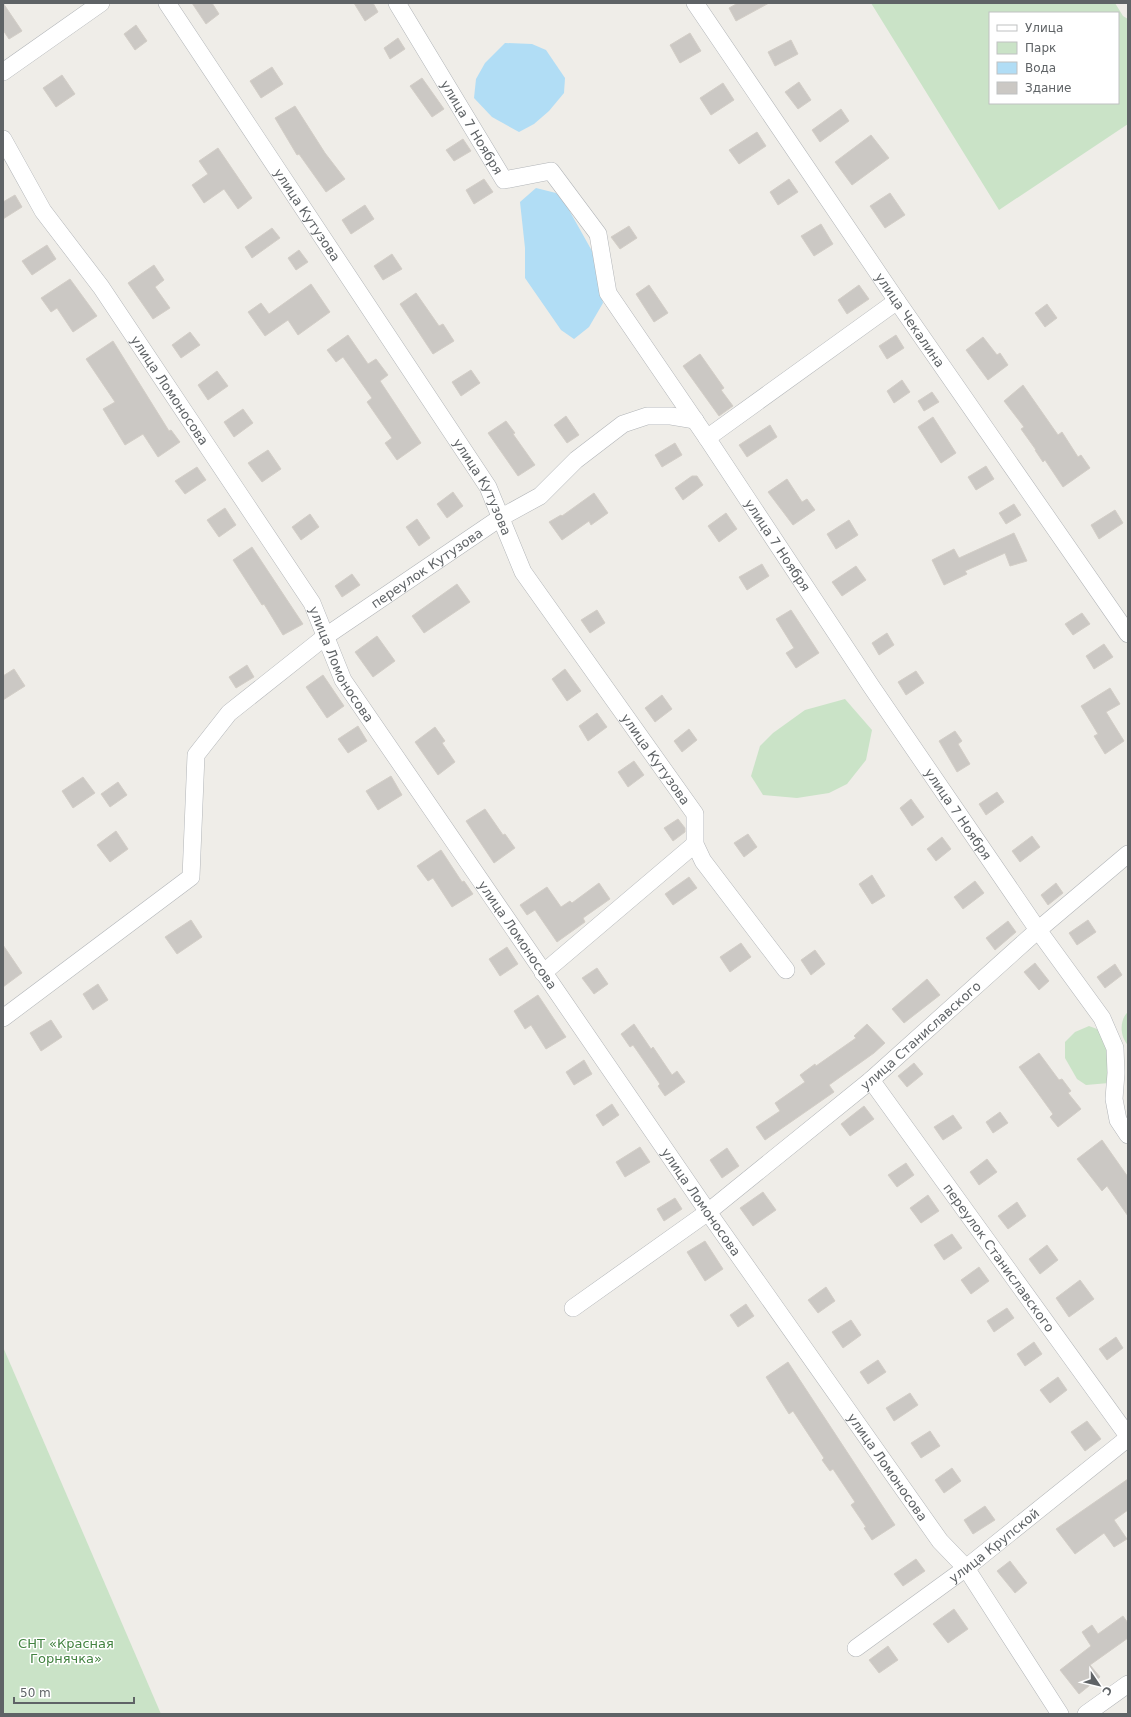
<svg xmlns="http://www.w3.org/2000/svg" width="1131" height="1717" viewBox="0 0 1131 1717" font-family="'DejaVu Sans',sans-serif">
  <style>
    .green { fill: #cae3c7; fill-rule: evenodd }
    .water { fill: #b1ddf5 }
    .building { fill: #cbc8c4; stroke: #d3cec7 }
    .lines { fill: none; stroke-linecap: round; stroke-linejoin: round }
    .minor-casing { stroke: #b2b5b8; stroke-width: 18 }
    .minor { stroke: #fff; stroke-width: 17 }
    .labels { text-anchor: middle; stroke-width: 3; stroke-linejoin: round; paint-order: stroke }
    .street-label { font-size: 13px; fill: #5f6366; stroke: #fff }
    .park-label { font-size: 13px; fill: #438341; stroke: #fff }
  </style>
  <rect width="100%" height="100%" fill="#efede8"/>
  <g class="green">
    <path d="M871,3h244l8,13 5,3v105l-129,86zM990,13h128v90h-128z"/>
    <polygon points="845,699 872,730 866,760 847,784 829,793 797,798 763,795 751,776 760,746 773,733 805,710"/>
    <path d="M1128,1012v33c-8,-8 -9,-25 0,-33z"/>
    <polygon points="1089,1026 1097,1029 1105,1037 1113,1059 1109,1083 1086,1085 1077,1079 1065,1058 1065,1042 1075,1032"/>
    <polygon points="3,1347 161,1714 3,1714"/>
  </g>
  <g class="water">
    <polygon points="505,43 532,44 546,50 565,78 564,93 549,111 534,124 519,132 492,117 474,98 476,79 485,63"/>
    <polygon points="536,188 556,193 564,201 592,251 603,303 589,327 574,339 561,330 525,278 525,248 520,202"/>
  </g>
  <g class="building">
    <polygon points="3,3 22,31 9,39 3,30"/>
    <polygon points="192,3 212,3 219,14 206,24"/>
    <polygon points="354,3 373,3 378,12 365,21"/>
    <polygon points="738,3 769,3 736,21 729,8"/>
    <polygon points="136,25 147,41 135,50 124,34"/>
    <polygon points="690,33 701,51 680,63 670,45"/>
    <polygon points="398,38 405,49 390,59 384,48"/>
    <polygon points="791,40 798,54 775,66 768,52"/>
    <polygon points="272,67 283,84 261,98 250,81"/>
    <polygon points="62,75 75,94 56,107 43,88"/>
    <polygon points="422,78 444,109 432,117 410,86"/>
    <polygon points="799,82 811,100 798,109 785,92"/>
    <polygon points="723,83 734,100 711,115 700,98"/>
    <polygon points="295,106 325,153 345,179 326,192 299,154 297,155 275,118"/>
    <polygon points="841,109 849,121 820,142 812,130"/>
    <polygon points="757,132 766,146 739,164 729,150"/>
    <polygon points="871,135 889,158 852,185 835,162"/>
    <polygon points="463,139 471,151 454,161 446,150"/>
    <polygon points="218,148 252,198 238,209 224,189 204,203 192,185 208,174 199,161"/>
    <polygon points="484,179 493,192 474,204 466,190"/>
    <polygon points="789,179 798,192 778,205 770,192"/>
    <polygon points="890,193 905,215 885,228 870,206"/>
    <polygon points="15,195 22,207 3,219 3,202"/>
    <polygon points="365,205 374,219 351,234 342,220"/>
    <polygon points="821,224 833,244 814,256 801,236"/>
    <polygon points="629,226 637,238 620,249 611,237"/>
    <polygon points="272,228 280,238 252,258 245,247"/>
    <polygon points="47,245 56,259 32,275 22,261"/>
    <polygon points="299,250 308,262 296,270 288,258"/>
    <polygon points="392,254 402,269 383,280 374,266"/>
    <polygon points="154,265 164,280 155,287 170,308 153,319 128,283"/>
    <polygon points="70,279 97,316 73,332 57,308 51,312 41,298"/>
    <polygon points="311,284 330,312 298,335 288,320 265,336 248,312 261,303 269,314"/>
    <polygon points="649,285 668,313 654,322 636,294"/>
    <polygon points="859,285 869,299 847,314 838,300"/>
    <polygon points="416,293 439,326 443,324 454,341 433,354 400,304"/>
    <polygon points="1047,304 1057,318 1045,327 1035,313"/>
    <polygon points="190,332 200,345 181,358 172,345"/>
    <polygon points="348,335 368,364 376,359 388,375 380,381 421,443 397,460 385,443 392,438 367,402 372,398 343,357 336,362 327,350"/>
    <polygon points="896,335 904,348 887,359 879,346"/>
    <polygon points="983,337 997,355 1000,353 1008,365 988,380 966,350"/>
    <polygon points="113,341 169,431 171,430 180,442 158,457 143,434 125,445 103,409 115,402 86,359"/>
    <polygon points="700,354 724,388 721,390 733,406 719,416 683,366"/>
    <polygon points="471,370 480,383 461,396 452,382"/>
    <polygon points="217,371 228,386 208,400 198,385"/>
    <polygon points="902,380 910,392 894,403 887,391"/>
    <polygon points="1023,385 1058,435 1062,432 1078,457 1081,455 1090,468 1063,487 1045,460 1043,462 1035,450 1036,450 1021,429 1024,427 1004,401"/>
    <polygon points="932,392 939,402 924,411 918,401"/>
    <polygon points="243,409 253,423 234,437 224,422"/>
    <polygon points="566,416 579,435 567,443 554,425"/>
    <polygon points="933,417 956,453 941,463 918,427"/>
    <polygon points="506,421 515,433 513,434 535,465 518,476 488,433"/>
    <polygon points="770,425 777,437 747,457 739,445"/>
    <polygon points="675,443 682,455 662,467 655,455"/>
    <polygon points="268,450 281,469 262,482 248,463"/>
    <polygon points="986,466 994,479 976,490 968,477"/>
    <polygon points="197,467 206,480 185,494 175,481"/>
    <polygon points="692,476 697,476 703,485 683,500 675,488"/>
    <polygon points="787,479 802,502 807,499 815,510 793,525 768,492"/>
    <polygon points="453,492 463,506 447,518 437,504"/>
    <polygon points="594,493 608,513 591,525 589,521 562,540 549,522 561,515 562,516"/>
    <polygon points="1014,504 1021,515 1006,524 999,513"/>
    <polygon points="225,508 236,525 219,537 207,520"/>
    <polygon points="1115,510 1123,523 1099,539 1091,525"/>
    <polygon points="726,513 737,529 719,542 708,526"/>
    <polygon points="310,514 319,527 301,540 292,527"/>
    <polygon points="417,519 430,538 419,546 406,527"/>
    <polygon points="849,520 858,535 836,549 827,534"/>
    <polygon points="1014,533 1027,561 1010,566 1005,553 965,571 967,574 944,585 932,560 954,549 959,558"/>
    <polygon points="252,547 303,624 283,635 264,604 262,605 233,560"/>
    <polygon points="762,564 769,576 747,590 739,577"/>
    <polygon points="856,566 866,580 842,596 832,582"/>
    <polygon points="352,574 360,585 342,597 335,586"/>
    <polygon points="457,584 470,602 424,633 412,616"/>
    <polygon points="597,610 605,623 590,633 581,620"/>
    <polygon points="791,610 819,653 796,668 786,653 794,648 776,619"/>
    <polygon points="1082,613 1090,624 1073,635 1065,624"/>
    <polygon points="887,633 894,645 879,655 872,643"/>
    <polygon points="377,636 395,661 373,677 355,652"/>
    <polygon points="1104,644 1113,657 1094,669 1086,656"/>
    <polygon points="247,665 254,677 236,688 229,677"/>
    <polygon points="14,669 25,686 3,700 3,676"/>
    <polygon points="565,669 581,691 567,701 552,679"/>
    <polygon points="916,671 924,683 906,695 898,682"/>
    <polygon points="323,675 344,706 327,718 306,687"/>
    <polygon points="1110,688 1120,704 1106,712 1124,741 1105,754 1094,736 1098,734 1081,706"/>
    <polygon points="662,695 672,709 655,722 645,708"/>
    <polygon points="597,713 607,727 588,741 579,726"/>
    <polygon points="358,726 367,741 348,753 338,739"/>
    <polygon points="435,727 445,741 442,743 455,762 438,775 415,742"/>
    <polygon points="689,729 697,740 682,752 674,741"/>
    <polygon points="955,731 962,741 958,744 970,764 957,772 939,741"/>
    <polygon points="634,761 644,775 628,787 618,772"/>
    <polygon points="391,776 402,795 378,810 366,791"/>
    <polygon points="83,777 95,793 73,808 62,791"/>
    <polygon points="118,782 127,795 110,807 101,794"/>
    <polygon points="997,792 1004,802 986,815 979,804"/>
    <polygon points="911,799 924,817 912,826 900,808"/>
    <polygon points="485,809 503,835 505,834 515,848 494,863 466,821"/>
    <polygon points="678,819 685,828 685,832 673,841 664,828"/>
    <polygon points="116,831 128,849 110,862 97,845"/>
    <polygon points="748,834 757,847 744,857 734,843"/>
    <polygon points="1032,836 1040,847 1020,862 1012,851"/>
    <polygon points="942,837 951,849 936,861 927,849"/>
    <polygon points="441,850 462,882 464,881 473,894 452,907 433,878 428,881 417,866"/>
    <polygon points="872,875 885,896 872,904 859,884"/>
    <polygon points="689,877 697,888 673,905 665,894"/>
    <polygon points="975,881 984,893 963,909 954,897"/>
    <polygon points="599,883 610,899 583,918 585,922 557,942 535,910 527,915 520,905 547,887 561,907 570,901 572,903"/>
    <polygon points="1056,883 1063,893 1048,905 1041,895"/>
    <polygon points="191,920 202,937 177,954 165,937"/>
    <polygon points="1088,920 1096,932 1077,945 1069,933"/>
    <polygon points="1008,921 1016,932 995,950 986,938"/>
    <polygon points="741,943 751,957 730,972 720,957"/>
    <polygon points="3,945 22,973 3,987"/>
    <polygon points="507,947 518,964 500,976 489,959"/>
    <polygon points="815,950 825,964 811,975 801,960"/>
    <polygon points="1035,963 1049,981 1039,990 1024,972"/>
    <polygon points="1115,964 1122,975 1105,988 1097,977"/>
    <polygon points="597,968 608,984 594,994 582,978"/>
    <polygon points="927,979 940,995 904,1023 892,1009"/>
    <polygon points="98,984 108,1000 93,1010 83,994"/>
    <polygon points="538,995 566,1037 546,1049 531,1025 525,1029 514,1011"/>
    <polygon points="51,1020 62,1037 41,1051 30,1033"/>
    <polygon points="634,1024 651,1049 653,1047 672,1075 677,1071 685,1082 665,1096 658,1086 660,1084 633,1045 630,1047 621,1034"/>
    <polygon points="867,1024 885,1043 874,1053 829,1085 834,1092 765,1140 756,1127 780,1111 775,1103 805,1082 800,1075 815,1064 816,1066 856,1038 854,1036"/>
    <polygon points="1039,1053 1059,1080 1062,1079 1071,1091 1068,1093 1081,1109 1058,1127 1050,1117 1053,1114 1019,1067"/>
    <polygon points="584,1060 592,1074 574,1085 566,1072"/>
    <polygon points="914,1063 923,1074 907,1087 898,1076"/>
    <polygon points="612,1104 619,1115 603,1126 596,1115"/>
    <polygon points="864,1106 874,1119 850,1136 841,1124"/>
    <polygon points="1000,1112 1008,1123 993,1133 986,1122"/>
    <polygon points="953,1115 962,1128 943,1140 934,1127"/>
    <polygon points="1102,1140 1128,1177 1128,1216 1107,1186 1102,1191 1077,1159"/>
    <polygon points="640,1147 650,1162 625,1177 616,1162"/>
    <polygon points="727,1148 739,1166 722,1178 710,1160"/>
    <polygon points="987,1159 997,1172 979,1185 970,1172"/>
    <polygon points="906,1163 914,1175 897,1187 888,1175"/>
    <polygon points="763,1192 776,1210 753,1226 740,1208"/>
    <polygon points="928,1195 939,1211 921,1223 910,1208"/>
    <polygon points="675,1198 682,1209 664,1221 657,1209"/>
    <polygon points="1017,1202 1026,1216 1008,1229 998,1216"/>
    <polygon points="952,1234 962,1248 944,1260 934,1245"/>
    <polygon points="705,1241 723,1269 705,1281 687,1252"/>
    <polygon points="1047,1245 1058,1260 1040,1274 1029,1259"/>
    <polygon points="979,1267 989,1281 971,1294 961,1280"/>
    <polygon points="1080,1280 1094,1299 1069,1317 1056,1298"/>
    <polygon points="826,1287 835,1301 818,1313 808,1300"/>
    <polygon points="746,1304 754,1316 738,1327 730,1315"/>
    <polygon points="1007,1308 1014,1318 994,1332 987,1321"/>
    <polygon points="851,1320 861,1335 843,1348 832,1332"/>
    <polygon points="1116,1337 1123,1348 1107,1360 1099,1349"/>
    <polygon points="1034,1342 1042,1354 1025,1366 1017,1354"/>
    <polygon points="878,1360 886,1372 868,1384 860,1372"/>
    <polygon points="788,1362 895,1525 872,1540 864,1528 866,1527 851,1505 855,1502 833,1469 830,1471 822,1460 824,1458 793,1411 789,1414 766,1377"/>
    <polygon points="1058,1377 1067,1390 1050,1403 1040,1390"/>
    <polygon points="910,1393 918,1405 894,1421 886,1408"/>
    <polygon points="1087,1421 1101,1439 1085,1451 1071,1432"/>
    <polygon points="930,1431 940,1446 921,1458 911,1443"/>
    <polygon points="952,1468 961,1481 944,1493 935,1480"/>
    <polygon points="1128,1479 1128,1510 1114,1520 1127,1539 1114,1547 1104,1533 1075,1554 1056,1529"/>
    <polygon points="985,1506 995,1520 973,1534 964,1520"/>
    <polygon points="916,1559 925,1571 903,1586 894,1574"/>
    <polygon points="1010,1561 1027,1583 1015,1593 997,1571"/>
    <polygon points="954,1609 968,1629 948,1643 933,1624"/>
    <polygon points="1123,1616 1128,1623 1128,1638 1090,1665 1100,1677 1079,1694 1060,1670 1091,1646 1082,1632 1092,1625 1098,1634"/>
    <polygon points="888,1646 898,1660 879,1673 869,1660"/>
  </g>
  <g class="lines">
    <g class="minor-casing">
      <g id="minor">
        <path id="s1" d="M167,3l321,484 35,85 172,242v30l8,17 83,109"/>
        <path id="s2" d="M397,3l107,177 47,-9 47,63 10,59 99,145 164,248 167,244 64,88 13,30 1,25 -2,26 4,21 10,15"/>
        <path id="s3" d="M695,3l202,298 231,333"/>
        <polyline points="3,72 101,3"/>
        <path id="s4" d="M3,139l40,72 58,76 211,316 31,77 365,532 232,329 26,27 94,146"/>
        <polyline points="707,438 897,301"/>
        <polyline points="543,973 695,844"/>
        <path id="s5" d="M3,1018l188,-141 5,-122 33,-42 97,-77 174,-118 40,-22 36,-36 47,-36 24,-8h24l24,4"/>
        <path id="s6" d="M871,1080l257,356"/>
        <path id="s7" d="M573,1308l135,-96 163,-132 167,-150 90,-76"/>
        <path id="s8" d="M856,1648l110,-80 162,-130"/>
        <polyline points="1086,1714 1128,1684"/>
      </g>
    </g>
    <use href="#minor" class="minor"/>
  </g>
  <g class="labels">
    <g class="street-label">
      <text dy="5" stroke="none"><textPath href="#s2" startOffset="145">улица 7 Ноября</textPath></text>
      <text dy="5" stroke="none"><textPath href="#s1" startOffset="254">улица Кутузова</textPath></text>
      <text dy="5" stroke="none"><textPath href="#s3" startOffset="383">улица Чекалина</textPath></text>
      <text dy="5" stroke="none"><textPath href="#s4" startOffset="302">улица Ломоносова</textPath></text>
      <text dy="5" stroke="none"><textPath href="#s1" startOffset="578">улица Кутузова</textPath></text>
      <text dy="5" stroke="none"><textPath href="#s2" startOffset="697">улица 7 Ноября</textPath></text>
      <text dy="5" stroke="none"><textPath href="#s5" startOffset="656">переулок Кутузова</textPath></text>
      <text dy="5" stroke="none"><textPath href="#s4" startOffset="626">улица Ломоносова</textPath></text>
      <text dy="5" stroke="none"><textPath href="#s1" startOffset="902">улица Кутузова</textPath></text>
      <text dy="5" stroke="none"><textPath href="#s2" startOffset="1021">улица 7 Ноября</textPath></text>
      <text dy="5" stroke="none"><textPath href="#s4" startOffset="950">улица Ломоносова</textPath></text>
      <text dy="5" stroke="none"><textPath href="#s7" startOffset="442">улица Станиславского</textPath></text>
      <text dy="5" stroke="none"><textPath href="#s4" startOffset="1274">улица Ломоносова</textPath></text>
      <text dy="5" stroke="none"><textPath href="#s6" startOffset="219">переулок Станиславского</textPath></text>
      <text dy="5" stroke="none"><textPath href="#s4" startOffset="1598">улица Ломоносова</textPath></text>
      <text dy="5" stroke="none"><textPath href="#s8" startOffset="172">улица Крупской</textPath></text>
    </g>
    <g class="park-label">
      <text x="66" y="1648">СНТ «Красная<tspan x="66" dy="15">Горнячка»</tspan></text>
    </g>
  </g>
  <rect width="1131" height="1717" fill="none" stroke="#5f6366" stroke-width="8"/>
  <rect x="989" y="12" width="130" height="92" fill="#ffffff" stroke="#bfc1c2"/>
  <rect x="997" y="25" width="20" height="6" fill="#ffffff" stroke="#bfc1c2"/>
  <text x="1025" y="32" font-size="12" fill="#5f6366">Улица</text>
  <rect x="997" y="42" width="20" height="12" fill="#cae3c7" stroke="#bfc1c2"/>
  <text x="1025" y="52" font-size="12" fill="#5f6366">Парк</text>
  <rect x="997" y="62" width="20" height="12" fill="#b1ddf5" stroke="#bfc1c2"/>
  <text x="1025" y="72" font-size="12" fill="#5f6366">Вода</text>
  <rect x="997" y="82" width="20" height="12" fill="#cbc8c4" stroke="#bfc1c2"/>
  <text x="1025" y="92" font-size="12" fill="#5f6366">Здание</text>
  <g transform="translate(1099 1685) rotate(125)" stroke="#ffffff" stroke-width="3" paint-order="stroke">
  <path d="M0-3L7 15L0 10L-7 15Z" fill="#5f6366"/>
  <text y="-6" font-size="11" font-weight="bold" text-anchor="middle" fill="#5f6366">С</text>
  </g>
  <path d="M14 1697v6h120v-6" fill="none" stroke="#5f6366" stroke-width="2"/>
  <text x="20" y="1697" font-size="12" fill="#5f6366" stroke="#ffffff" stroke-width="3" paint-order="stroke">50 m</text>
</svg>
